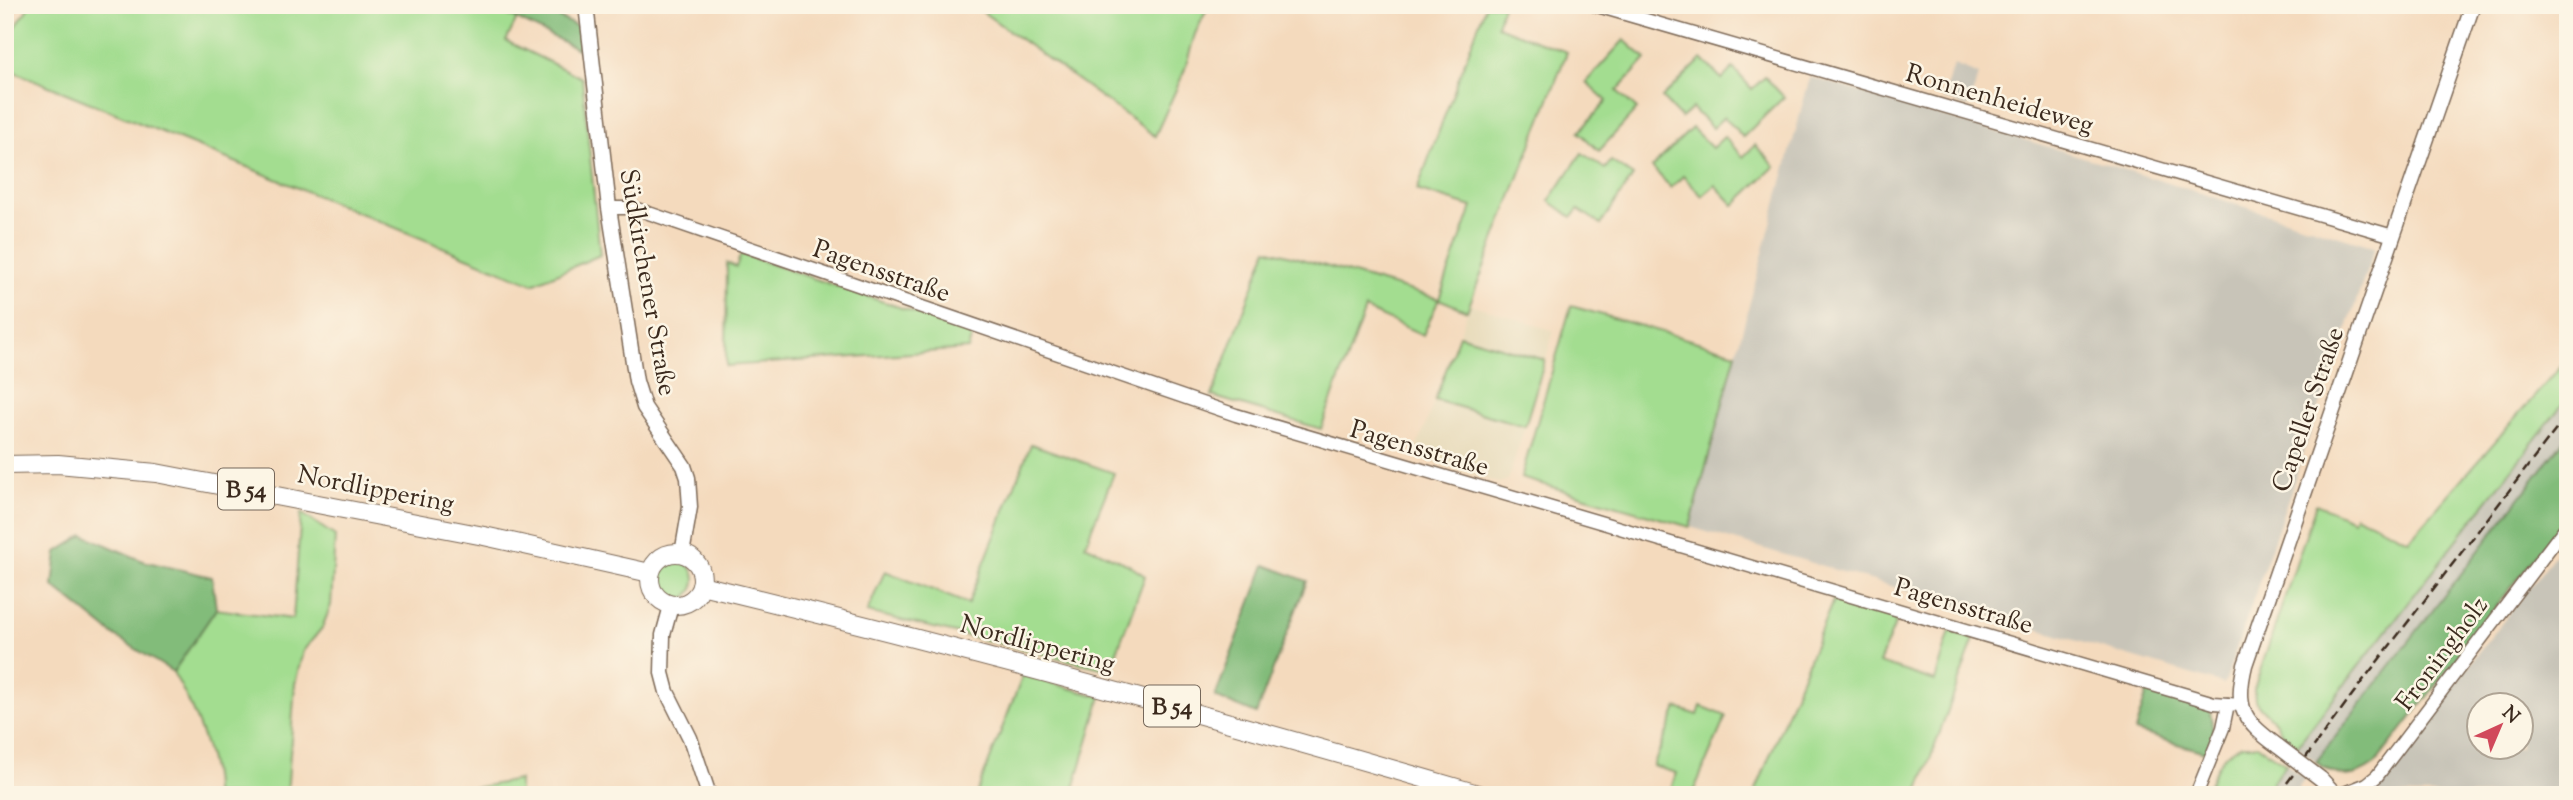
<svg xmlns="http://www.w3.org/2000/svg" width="2573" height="800" viewBox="0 0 2573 800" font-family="'Sorts Mill Goudy',serif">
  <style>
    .built { fill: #e7daba }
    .industrial { fill: #c8c4b8; fill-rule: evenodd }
    .green { fill: #a3dd90; stroke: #6f8457; stroke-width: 2 }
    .forest { fill: #82bc7a; stroke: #5e734c; stroke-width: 2 }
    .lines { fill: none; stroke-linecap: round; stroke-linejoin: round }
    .minor-casing { stroke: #7c6856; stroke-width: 15 }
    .tertiary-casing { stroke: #7c6856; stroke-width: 17 }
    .primary-casing { stroke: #7c6856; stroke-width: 20 }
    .minor { stroke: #fff; stroke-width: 12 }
    .tertiary { stroke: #fff; stroke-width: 14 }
    .primary { stroke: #fff; stroke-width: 18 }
    .rail { stroke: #3b2a1e; stroke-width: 2.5; stroke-dasharray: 10 5; stroke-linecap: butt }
    .tertiary-bridge-casing { stroke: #7c6856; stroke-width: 17; stroke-linecap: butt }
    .tertiary-bridge { stroke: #fff; stroke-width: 14 }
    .labels { text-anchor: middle; stroke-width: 5; stroke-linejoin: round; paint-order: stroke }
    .shield { fill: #fcf5e5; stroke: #75675a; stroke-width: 2 }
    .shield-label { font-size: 24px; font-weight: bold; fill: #3b2a1e }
    .street-label { font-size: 26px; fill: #3b2a1e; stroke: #fcf5e5 }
  </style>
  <rect width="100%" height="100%" fill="#fcf5e5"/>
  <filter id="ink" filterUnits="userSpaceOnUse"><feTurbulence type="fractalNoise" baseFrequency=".0143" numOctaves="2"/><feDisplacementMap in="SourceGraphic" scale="14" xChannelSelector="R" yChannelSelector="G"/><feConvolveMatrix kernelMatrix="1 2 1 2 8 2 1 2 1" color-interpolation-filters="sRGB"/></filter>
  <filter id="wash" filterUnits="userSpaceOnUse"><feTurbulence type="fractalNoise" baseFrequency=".00686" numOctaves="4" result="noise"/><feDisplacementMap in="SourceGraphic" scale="28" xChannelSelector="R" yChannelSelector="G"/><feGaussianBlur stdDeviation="1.57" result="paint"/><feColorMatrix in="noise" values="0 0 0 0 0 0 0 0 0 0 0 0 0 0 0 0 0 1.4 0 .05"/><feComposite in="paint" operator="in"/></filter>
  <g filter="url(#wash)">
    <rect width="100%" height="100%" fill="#f4dabd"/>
    <g class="built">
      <polygon points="1470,304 1554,331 1545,360 1459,335"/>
      <polygon points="1435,400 1525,426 1508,480 1499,483 1414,455"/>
    </g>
    <g class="industrial">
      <polygon points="1954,65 1979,75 1968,107 1943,99"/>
      <polygon points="1810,77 2100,162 2375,247 2224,684 1690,527"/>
      <polygon points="2568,397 2568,435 2316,762 2296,747"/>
      <path d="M2568,538v257h-210l17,-9zM2478,706h42v42h-42z"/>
      <polygon points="2286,764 2305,778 2293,795 2263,795"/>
    </g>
    <g class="green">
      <polygon points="30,5 488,5 517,19 506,41 582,78 600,255 533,284 5,68 5,43"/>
      <polygon points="973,5 1209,5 1195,34 1184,72 1155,136"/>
      <polygon points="1486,5 1503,5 1497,26 1567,52 1467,311 1439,299 1423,335 1365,309 1321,429 1212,396 1267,249 1439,299 1472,207 1417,190"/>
      <polygon points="1624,40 1646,59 1617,91 1637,109 1599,151 1579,132 1607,101 1586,82"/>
      <polygon points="1702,59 1722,79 1733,68 1752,89 1765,77 1784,97 1743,137 1724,117 1712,128 1692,108 1681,118 1662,98"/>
      <polygon points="1692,128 1712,148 1724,137 1743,157 1755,145 1775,166 1734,205 1715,185 1702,196 1683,176 1671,188 1652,167"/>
      <polygon points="1582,153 1605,169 1611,161 1633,176 1601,224 1578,209 1572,217 1549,201"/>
      <polygon points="741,254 973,332 968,349 726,366 727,263 736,267"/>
      <polygon points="1571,306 1736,353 1690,527 1521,478"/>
      <polygon points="1459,335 1545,360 1525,426 1435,400"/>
      <polygon points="2568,358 2568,397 2296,747 2285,739 2276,723 2260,707 2255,700 2254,689 2316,504 2353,520 2355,515 2409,540"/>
      <polygon points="1031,444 1114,473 1085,545 1127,564 1145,576 1110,670 867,612 885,571 968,604"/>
      <path d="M301,513l34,23 -4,69 -9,23 -19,23 -8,33 -8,111h-73c2,-36 -23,-92 -41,-123l43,-63 77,10z"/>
      <circle cx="675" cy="580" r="20"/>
      <polygon points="1834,598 1898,617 1879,663 1935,681 1950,631 1974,639 1917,795 1754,795"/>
      <polygon points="1023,675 1101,697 1072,795 976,795"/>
      <polygon points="1701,706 1726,716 1692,795 1669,795 1676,773 1653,766 1677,708 1698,715"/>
      <path d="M2242,745h15l29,19 -23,31h-59c10,-21 15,-42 38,-50z"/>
      <polygon points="519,780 519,795 434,795"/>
    </g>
    <g class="forest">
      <polygon points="488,5 534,5 582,29 584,52"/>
      <path d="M2568,435v79l-193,250c-24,17 -36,15 -59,-2z"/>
      <polygon points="84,535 143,561 212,577 216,609 173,672 115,636 53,586 57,552"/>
      <polygon points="1265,565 1307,581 1256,714 1215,697"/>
      <polygon points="2148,689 2209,706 2215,741 2205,752 2135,731"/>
    </g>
  </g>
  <g filter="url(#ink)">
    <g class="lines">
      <g class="minor-casing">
        <g id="minor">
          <polyline points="1594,5 2393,236"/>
          <polyline points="609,208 634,208 1236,415 2214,703 2241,705"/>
          <polyline points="2196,795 2223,728 2228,704"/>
          <polyline points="2339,795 2367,784 2377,776 2568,524"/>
        </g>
      </g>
      <g class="tertiary-casing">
        <g id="tertiary">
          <polyline points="586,5 609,208 636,381 644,407 684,466 688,478 690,507 682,554"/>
          <polyline points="671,606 663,635 662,673 667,692 690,738 709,795"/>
          <path d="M2279,747c-35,-26 -45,-37 -34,-82l228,-660"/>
          <polyline points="2321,779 2336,795"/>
        </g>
      </g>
      <g class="primary-casing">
        <g id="primary">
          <polyline points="5,465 58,464 156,473 484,536 650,573"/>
          <circle cx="676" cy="579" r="26"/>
          <path d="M701,585c262,63 521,134 780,210"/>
        </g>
      </g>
      <use href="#minor" class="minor"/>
      <use href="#tertiary" class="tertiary"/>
      <use href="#primary" class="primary"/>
      <polyline class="rail" points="2278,795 2361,683 2568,414"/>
      <g class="tertiary-bridge-casing">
        <polyline id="tertiary-bridge" points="2279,747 2321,779"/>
      </g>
      <use href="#tertiary-bridge" class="tertiary-bridge"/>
    </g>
  </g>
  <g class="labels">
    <g class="shield">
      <rect x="218" y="468.5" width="56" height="41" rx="5"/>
      <rect x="1144" y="685.5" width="56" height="41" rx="5"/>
    </g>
    <g class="shield-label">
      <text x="246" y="497">B 54</text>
      <text x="1172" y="714">B 54</text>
    </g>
    <g class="street-label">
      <text transform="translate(2000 98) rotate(16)" y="9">Ronnenheideweg</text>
      <text transform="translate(882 270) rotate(19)" y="9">Pagensstraße</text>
      <text transform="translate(649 282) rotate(80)" y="9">Südkirchener Straße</text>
      <text transform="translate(2307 409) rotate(-71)" y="9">Capeller Straße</text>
      <text transform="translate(1420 447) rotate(16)" y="9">Pagensstraße</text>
      <text transform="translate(376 488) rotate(11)" y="9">Nordlippering</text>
      <text transform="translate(1964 605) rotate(16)" y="9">Pagensstraße</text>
      <text transform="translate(1038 643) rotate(15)" y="9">Nordlippering</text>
      <text transform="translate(2441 653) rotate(-53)" y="9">Froningholz</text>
    </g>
  </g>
  <rect width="2573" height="800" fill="none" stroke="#fcf5e5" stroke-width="28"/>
  <g transform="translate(2500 726) rotate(44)"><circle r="33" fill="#fcf5e5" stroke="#afa495" stroke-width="2"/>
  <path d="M0-5L12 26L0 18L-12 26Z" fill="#d1495b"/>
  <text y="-10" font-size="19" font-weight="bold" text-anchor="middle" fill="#3b2a1e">N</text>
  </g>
</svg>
